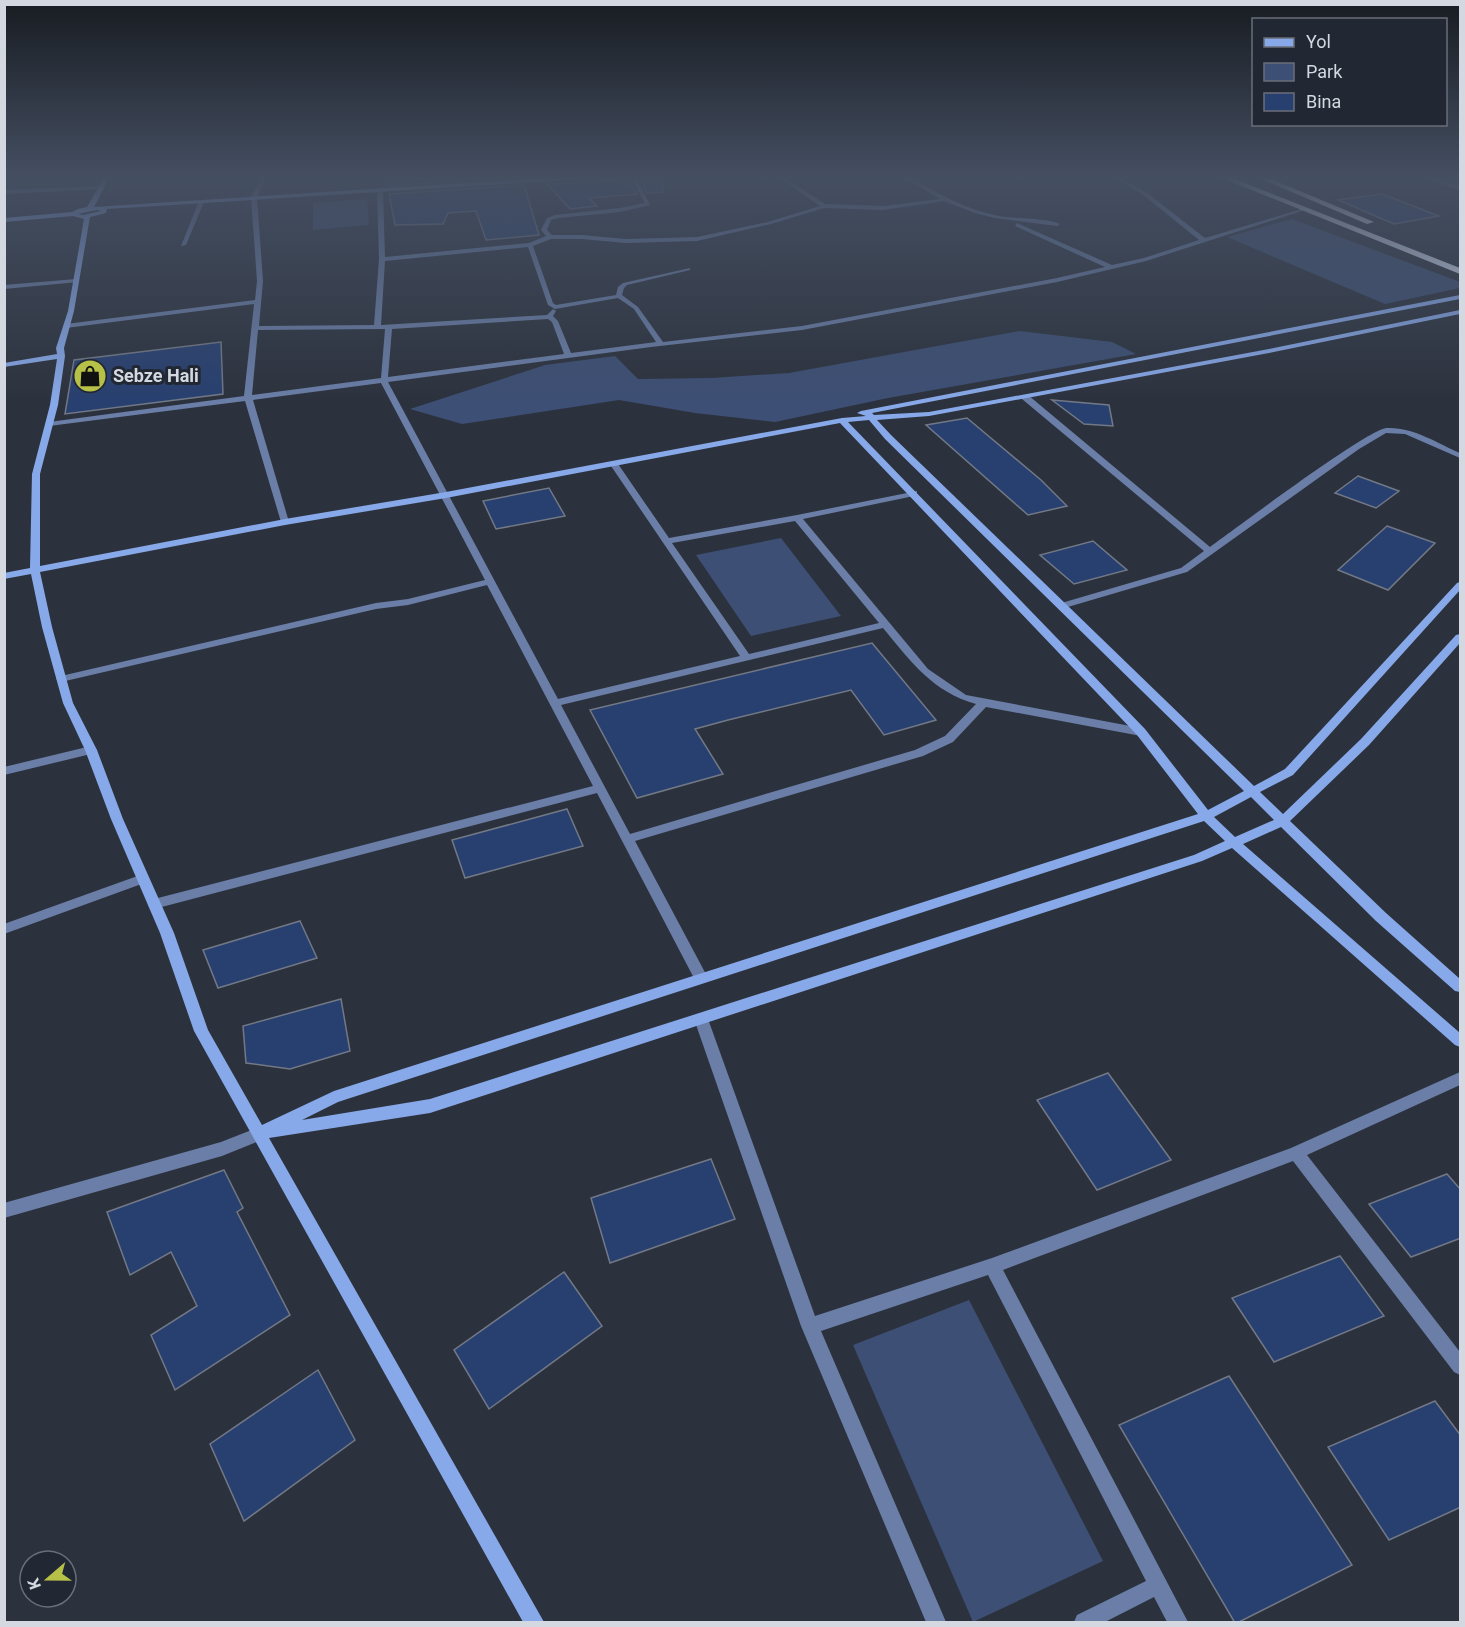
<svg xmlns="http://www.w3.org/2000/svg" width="1465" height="1627" viewBox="0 0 1465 1627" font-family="Roboto,sans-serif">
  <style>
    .green { fill: #3d4f74 }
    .building { fill: #284070; stroke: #727885; stroke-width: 1.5 }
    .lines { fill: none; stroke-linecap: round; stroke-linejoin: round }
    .street { fill: #6a7ea7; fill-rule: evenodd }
    .secondary { fill: #88a9e9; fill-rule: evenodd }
    .highway { fill: #dee9fd; fill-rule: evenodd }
    .labels { text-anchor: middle; stroke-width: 6; stroke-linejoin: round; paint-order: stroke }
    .far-poi-label { font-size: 18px; font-weight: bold; fill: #d4d8e0; stroke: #222833; text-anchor: start }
  </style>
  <rect width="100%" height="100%" fill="#2c323d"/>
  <g class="green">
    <polygon points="367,199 369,225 313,230 313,203"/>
    <polygon points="1292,219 1460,282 1460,288 1385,304 1227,237"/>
    <polygon points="1020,331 1112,342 1136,354 888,398 775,422 695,413 619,400 462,424 410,409 545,365 615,356 638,379 711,378 789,373"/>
    <polygon points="781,538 841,616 751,636 696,555"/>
    <polygon points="969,1300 1103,1561 973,1622 853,1345"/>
  </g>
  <g class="building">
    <polygon points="385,176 521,176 522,177 387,186"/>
    <polygon points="658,176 662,176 663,192 647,193 640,179 656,178"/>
    <polygon points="629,180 637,194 589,198 597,206 570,209 547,184"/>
    <polygon points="524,185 539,235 486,240 476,211 448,213 443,224 395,225 389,194"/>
    <polygon points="1382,194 1439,216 1394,224 1338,200"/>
    <polygon points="221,342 223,394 65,414 74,360"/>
    <polygon points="1052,400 1109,405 1113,426 1084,424"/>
    <polygon points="967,418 1041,480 1067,506 1028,515 926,425"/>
    <polygon points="1358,476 1399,491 1376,508 1335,493"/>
    <polygon points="549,488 565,516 496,529 483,501"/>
    <polygon points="1387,526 1435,543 1388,590 1338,570"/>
    <polygon points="1093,541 1127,570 1074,584 1040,555"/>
    <polygon points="872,643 936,720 884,735 851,690 728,720 695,729 723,774 637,798 590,710"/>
    <polygon points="567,809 583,846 465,878 452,840"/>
    <polygon points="300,921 317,958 218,988 203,950"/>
    <polygon points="341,999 350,1051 290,1069 246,1063 243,1026"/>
    <polygon points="1108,1073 1171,1160 1097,1190 1037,1100"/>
    <polygon points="711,1159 735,1219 610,1263 591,1198"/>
    <polygon points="224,1170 243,1208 237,1212 290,1315 175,1390 151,1335 197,1306 171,1252 130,1275 107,1212"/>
    <polygon points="1447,1174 1461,1190 1461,1238 1411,1257 1369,1204"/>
    <polygon points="1340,1256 1384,1316 1274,1362 1232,1298"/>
    <polygon points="564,1272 602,1326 489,1409 454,1350"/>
    <polygon points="318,1370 355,1440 244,1521 210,1444"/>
    <polygon points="1229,1376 1352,1565 1237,1623 1235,1623 1119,1425"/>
    <polygon points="1435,1401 1461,1436 1461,1507 1389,1540 1328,1447"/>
  </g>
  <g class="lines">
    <g class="street">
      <path d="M262,176h5l-10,21 6,84 -4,45 115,-1 5,-66 -2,-68 3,-2 3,2 2,66 144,-14 17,-7 -5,-6 6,-12 8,-3 65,-7 25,-5 -15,-26 2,-1 4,1 14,28 -30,7 -62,6 -7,2 -4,10 5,5h30l44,4 71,-2 71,-15 52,-16 -43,-30h5l43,28 58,2 57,-7 -38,-23h6c29,17 58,34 91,40 16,3 48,2 61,8l-3,2 -62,-8 -20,-5 -31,-12 -61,9 -59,-2 -53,16 -74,17 -71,2 -44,-4h-31l-18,7 20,57 3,2 60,-10 2,-8 5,-4 67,-15v2l-63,15 -3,3 -2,7 16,12 25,35 139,-16 255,-48 48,-11 -90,-41 2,-3 95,42 32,-7 55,-18 -57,-46 -27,-16 1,-2 30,16 59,46 100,-30v2l-159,51 -89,21 -255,48 -151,17 -263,35 170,317 182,-43 -131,-193 4,-2h3l53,77 128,-23 120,-24v4l-3,1 -111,23 125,150 38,26 175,33 6,4 -6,4 -155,-29 -33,35 -30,14 -288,85 73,137 -2,4 -5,1 -5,-1 -99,-189 -443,116 -5,-2 -1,-3 1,-3 5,-2 439,-113 -106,-201 -79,20 -32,4 -315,73 -5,-3 5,-3 315,-73 32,-4 77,-19 -104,-197 -128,17 36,122 -4,3 -4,-3 -36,-121 -196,25 -4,-2 4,-2 195,-26 10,-92 -188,24 -3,-2 3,-2 189,-24 2,-19 -6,-84zM528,247l20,58 7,4 63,-11 16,11 22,33 -85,11 -13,-32 -5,-5 3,-5 -3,-2 -6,6 -166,10 4,-64zM548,319l4,3 12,32 -176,23 4,-48zM385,329l-4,49 -129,17 6,-65zM795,521l84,102 -130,31 -77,-111zM883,628c28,34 50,64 93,76l-31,32 -30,14 -285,84 -69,-129z"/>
      <polygon points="1418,176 1426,176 1460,186 1460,190"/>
      <polygon points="103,186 101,189 4,194 4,190"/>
      <polygon points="199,201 204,202 186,245 181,246"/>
      <polygon points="76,279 79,281 78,282 4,289 4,285"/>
      <path d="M1022,395h6l182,152c25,-18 159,-119 177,-119 26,-1 50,15 73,25v5l-55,-24 -19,-1 -27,16 -172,123 -126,37 -5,-3 2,-2 123,-36 23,-17 -182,-152z"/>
      <polygon points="91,746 97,750 95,753 4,775 4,767"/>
      <polygon points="143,874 147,876 149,879 147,882 4,934 4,924"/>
      <polygon points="701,1013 706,1015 708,1019 815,1316 992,1258 1291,1148 1460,1072 1460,1085 1307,1155 1460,1352 1460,1375 1454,1372 1293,1161 1003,1270 1188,1622 1167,1622 1154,1597 1105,1622 1074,1622 1077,1615 1146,1581 988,1275 821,1331 946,1622 926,1622 801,1326 694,1019 696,1015"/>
      <polygon points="259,1127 264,1129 267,1134 264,1139 222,1156 4,1218 4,1203 221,1142"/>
    </g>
    <path class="secondary" d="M105,176h5l-16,31 477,-31h85l-85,4 -464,29 -1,4 -16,4 -16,94 -10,37 1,8 -7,49 -18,69v92l245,-47 161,-27 396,-74 24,-2 -9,-3 4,-2 599,-116v4l-588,114 2,2 55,-3 340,-63 191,-39v4l-191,39 -340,63 -52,4 14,15 363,351 31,-17 172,-186 3,-1v8l-167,185 -33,17 23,22 78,-75 95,-104 4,-1v9l-91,102 -79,76 96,92 74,66v13l-5,-1 -79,-70 -95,-94 -38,17 217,189v14l-5,-2 -223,-197 -30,13 -772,252 -161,25 275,484h-21l-329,-591 -34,-98 -49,-114 -26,-69 -22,-47 -21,-76 -11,-53 -27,5v-6l26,-5 2,-94 18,-69 7,-46 -53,8v-4l53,-9 -1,-6 12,-37 16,-92 -11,-3 -69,6v-4l68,-6 6,-3 9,-2zM97,210l4,1 -18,4 -5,-1zM869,420l16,19 359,352 -36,19 -63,-81 -297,-307zM840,423l297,312 61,79 -864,277 -72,34 -54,-95 -34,-97 -51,-114 -26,-69 -24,-47 -21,-76 -12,-55 245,-47 161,-27zM1251,797l23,23 -39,17 -21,-20zM1204,821l21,20 -31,14 -764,244 -128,21 36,-18z"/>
    <g class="highway">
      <polygon points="1217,176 1227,176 1460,268 1460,274"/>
      <polygon points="1254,176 1264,176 1374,222 1367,224"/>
    </g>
  </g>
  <linearGradient id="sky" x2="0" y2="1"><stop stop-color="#181c22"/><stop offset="0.44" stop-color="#454f62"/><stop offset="1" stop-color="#454f62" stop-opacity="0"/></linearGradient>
  <rect width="1465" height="403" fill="url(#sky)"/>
  <defs>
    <g id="shop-disc" transform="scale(1.725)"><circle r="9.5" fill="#b7c147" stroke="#222833"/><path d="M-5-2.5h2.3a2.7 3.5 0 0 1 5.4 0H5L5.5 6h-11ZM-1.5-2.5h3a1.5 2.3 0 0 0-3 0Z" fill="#111"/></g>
  </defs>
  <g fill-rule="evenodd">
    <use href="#shop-disc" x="90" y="376"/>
  </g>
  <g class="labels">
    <g class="far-poi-label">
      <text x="113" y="382">Sebze Hali</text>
    </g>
  </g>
  <rect width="1465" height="1627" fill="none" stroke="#d4d8e0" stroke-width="12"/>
  <rect x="1252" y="18" width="195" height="108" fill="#222833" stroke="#696e78" stroke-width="1.5"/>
  <rect x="1264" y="38" width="30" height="9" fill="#88a9e9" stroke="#696e78" stroke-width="1.5"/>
  <text x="1306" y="48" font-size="18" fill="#d4d8e0">Yol</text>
  <rect x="1264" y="63" width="30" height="18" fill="#3d4f74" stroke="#696e78" stroke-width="1.5"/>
  <text x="1306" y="78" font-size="18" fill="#d4d8e0">Park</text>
  <rect x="1264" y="93" width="30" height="18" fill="#284070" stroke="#696e78" stroke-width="1.5"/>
  <text x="1306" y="108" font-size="18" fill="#d4d8e0">Bina</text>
  <g transform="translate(48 1579) rotate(250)"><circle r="28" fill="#222833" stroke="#696e78" stroke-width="1.5"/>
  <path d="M0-4.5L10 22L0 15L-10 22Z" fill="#b7c147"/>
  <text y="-9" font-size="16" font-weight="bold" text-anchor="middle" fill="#d4d8e0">K</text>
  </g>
</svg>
